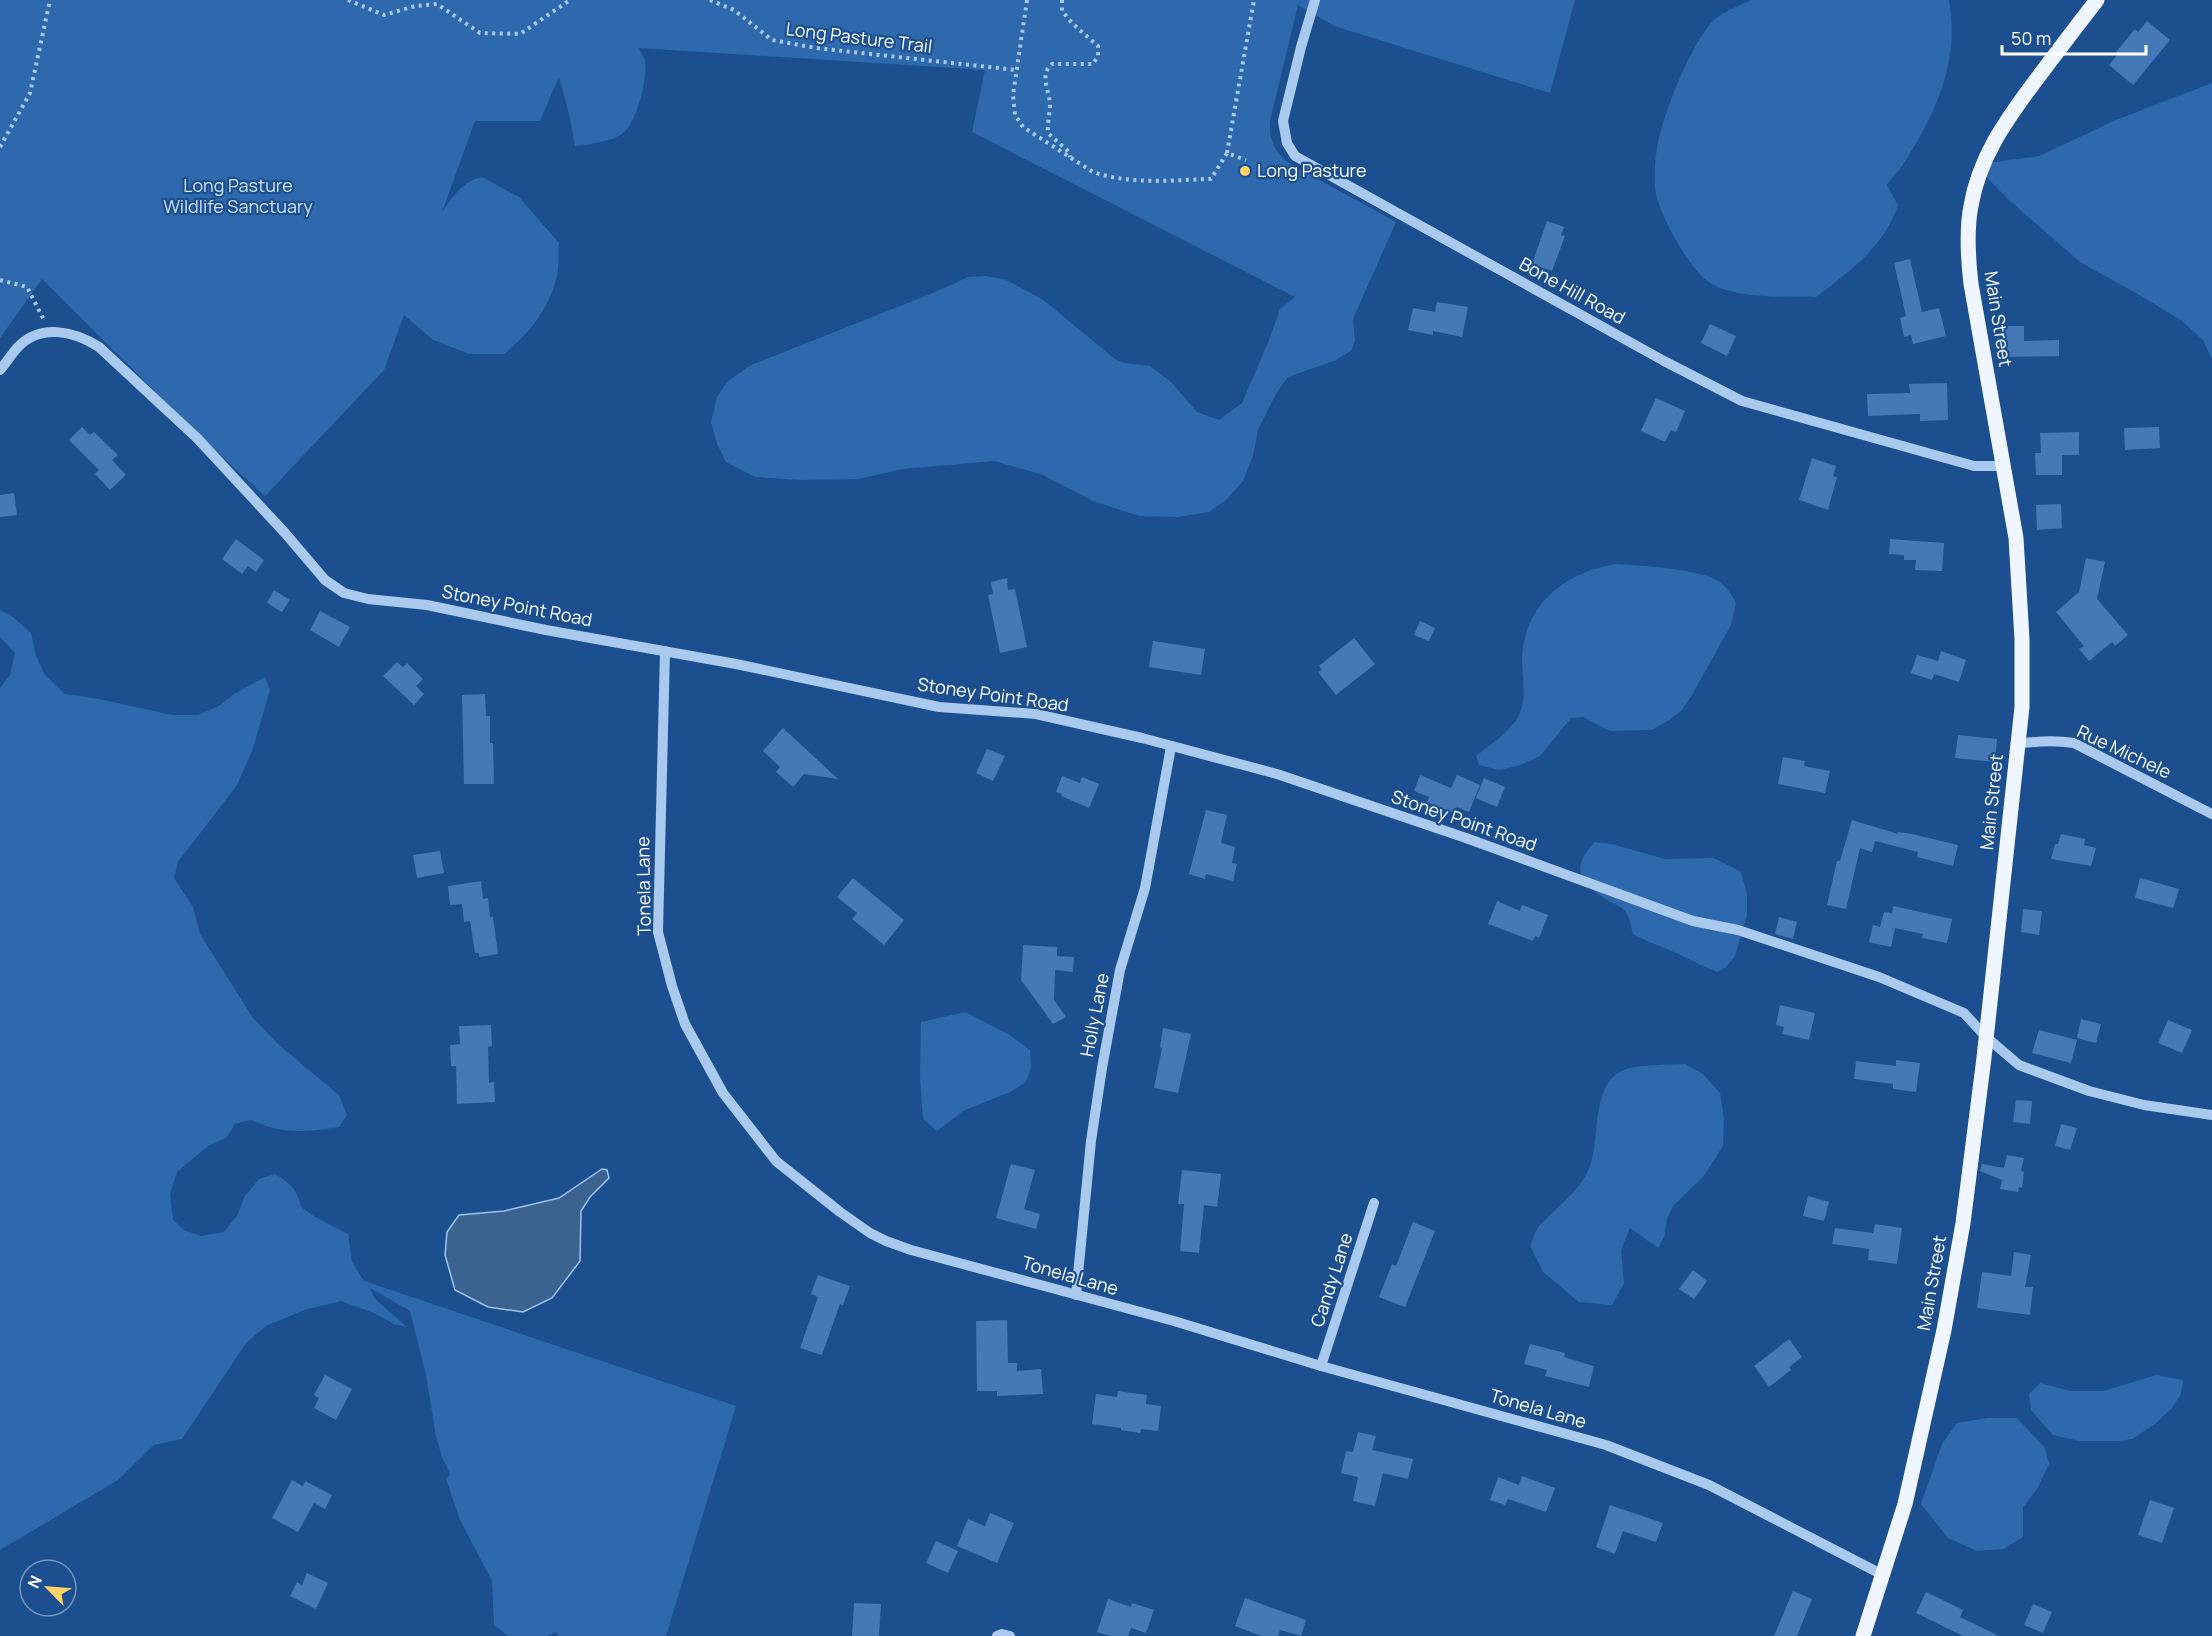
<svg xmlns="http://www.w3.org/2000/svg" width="2212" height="1636" viewBox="0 0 2212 1636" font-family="Manrope,sans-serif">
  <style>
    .green { fill: #2e69ad }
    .water { fill: #3c6290; stroke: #9cc4f0; stroke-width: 1.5 }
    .building { fill: #4478b7 }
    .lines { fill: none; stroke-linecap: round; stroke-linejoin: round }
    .path { stroke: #a9c9ee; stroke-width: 4; stroke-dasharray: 3 4.5; stroke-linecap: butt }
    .minor { stroke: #a9c9ee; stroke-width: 10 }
    .major { stroke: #f0f6ff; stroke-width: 15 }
    .poi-dot { fill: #ffd166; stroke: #1b4f8f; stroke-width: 2 }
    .labels { text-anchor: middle; stroke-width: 4.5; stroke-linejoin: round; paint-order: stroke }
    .street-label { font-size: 18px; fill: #fff; stroke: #1b4f8f }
    .poi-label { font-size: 18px; fill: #fff; stroke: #1b4f8f; text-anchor: start }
    .park-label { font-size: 18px; fill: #cfe3fa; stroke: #1b4f8f }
  </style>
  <rect width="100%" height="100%" fill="#1b4f8f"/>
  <g class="green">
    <path d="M0,0h1575l-25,93 -216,-67 -36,-21 -28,116c-1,17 3,29 17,41l109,60 -43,97 2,22 -4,10 -15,9 -48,17 -11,15 -19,38 -5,26 -10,25 -17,19 -17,12 -31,5 -39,-1 -46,-15 -50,-26 -49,-14 -91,8 -45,10 -58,1 -45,-3 -29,-15 -9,-18 -6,-22 6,-25 10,-15 22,-16 184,-73 35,-16 18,-1 20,4 36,19 73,60 9,4 26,3 21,16 26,30 22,8 23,-17 27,-63 11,-31 15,-12 -323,-165 13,-62 -346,-22c1,4 5,9 6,13 3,16 -8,60 -21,71 -10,10 -36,12 -49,14l-6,-32 -10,-37 -19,44h-65l-33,91c11,-15 20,-31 40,-35l37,20 40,46c-1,10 0,23 -2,33 -8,33 -27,57 -53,78h-34l-37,-14 -29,-25 -20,55 -119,126 -59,-54 -164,-163 -42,59z"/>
    <path d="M1751,0h198c11,61 -13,113 -45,163 -5,8 -12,14 -17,22l11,20c-13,41 -49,67 -82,92 -31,-1 -87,3 -111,-18 -18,-15 -48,-68 -50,-91 -1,-13 0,-32 3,-45 6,-31 34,-102 57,-124 9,-8 25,-13 36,-19z"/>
    <polygon points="2212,83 2212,359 2203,340 2182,321 2143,297 2080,262 2011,202 1987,178 1984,167 1988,163 2039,156 2116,120"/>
    <path d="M1615,564c22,1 86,5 103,17 8,5 14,14 18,22l-5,22 -39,70 -10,15 -14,11 -17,9 -41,1 -27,-14 -12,1 -31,38 -19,9 -22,5 -20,-5 -3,-9c14,-11 35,-25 43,-41 10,-21 0,-46 4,-68 9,-51 46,-74 92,-83z"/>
    <path d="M0,610l13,7 18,16 5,23 9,19 20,19 34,5 73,16h26l21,-9 15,-12 31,-17 5,13 -18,61 -15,34 -59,77 -4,16 19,29 7,27 53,84 26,27 60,50 8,20 -8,12c-34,5 -56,8 -88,-7l-16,4 -8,13 -19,9 -31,26 -7,22 3,26 11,10 17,6 23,-4 13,-16 8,-20 14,-17 16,-5c15,9 22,15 26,33l14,10 33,17 4,28 12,19 372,125 -70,230h-107l-3,-4 -9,4h-39l-14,-11 -2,-44 -32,-61 -14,-41 4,-5 -8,-17 -6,-21 -10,-61 -16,-64 -40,-23 5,11 32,28 -13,-3 -20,-11 -33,-12 -37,9 -38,16 -20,17 -64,96 -28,6 -36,35 -118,70v-862l10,-13 5,-22 -15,-16z"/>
    <path d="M1595,842l17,2 53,15 49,-1 27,14 6,22v21l-12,41 -9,11 -8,5c-17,-6 -32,-15 -49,-22 -12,-6 -25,-9 -36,-16 -2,-7 -3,-17 -8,-23 -3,-4 -11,-7 -16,-10 -28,-18 -41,-32 -14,-59z"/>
    <polygon points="965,1012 1010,1035 1030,1050 1031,1068 1026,1082 1010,1092 963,1111 937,1131 923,1119 920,1078 921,1022"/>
    <path d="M1685,1064l18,10 17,19 4,26 -1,27 -20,31 -30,29 -6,13 -3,18 -6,11 -28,-20 -9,22 3,33 -12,22 -33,-3 -36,-30 -13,-26c3,-7 5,-15 10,-21 17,-18 33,-28 46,-50 8,-15 8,-29 10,-44 7,-71 27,-64 89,-67z"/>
    <polygon points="2156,1375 2183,1380 2181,1394 2171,1409 2155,1424 2132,1439 2119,1441 2079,1441 2053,1435 2031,1410 2029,1394 2040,1383 2071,1391 2104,1391"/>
    <polygon points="1987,1418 2017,1418 2045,1448 2049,1464 2037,1489 2023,1507 2023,1537 2003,1549 1977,1551 1948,1538 1921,1504 1942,1444 1957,1423"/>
  </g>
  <polygon class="water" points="602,1169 607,1170 609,1178 590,1197 581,1211 580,1261 552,1298 523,1312 488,1307 455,1290 445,1255 447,1232 459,1215 504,1211 559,1198"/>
  <g class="building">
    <polygon points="2147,21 2170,40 2133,85 2109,65 2118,54 2116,52 2135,29 2138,32"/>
    <polygon points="1547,221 1564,227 1561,235 1565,236 1552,271 1532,264"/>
    <polygon points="1910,259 1922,312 1939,308 1946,336 1913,344 1911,335 1904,337 1900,318 1906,316 1894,263"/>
    <polygon points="1437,302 1468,307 1462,337 1433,331 1433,335 1408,330 1413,308 1435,312"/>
    <polygon points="1710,324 1736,336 1727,356 1701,343"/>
    <polygon points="2002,326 2024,326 2024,341 2059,340 2059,356 2003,357"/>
    <polygon points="1947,383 1948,420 1920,421 1920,414 1868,416 1867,394 1910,393 1909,384"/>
    <polygon points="1656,398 1685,411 1676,432 1671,430 1665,442 1641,431"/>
    <polygon points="82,427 90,435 94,432 118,455 112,460 126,475 110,490 95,474 99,470 69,440"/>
    <polygon points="2159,427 2160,448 2125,450 2124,428"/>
    <polygon points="2079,432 2079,455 2062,455 2062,475 2036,475 2035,453 2041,453 2040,433"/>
    <polygon points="1812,458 1836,466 1833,476 1837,477 1828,510 1799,500"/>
    <polygon points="14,493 17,515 0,517 0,495"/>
    <polygon points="2061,504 2062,528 2037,530 2036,505"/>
    <polygon points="236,539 264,560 256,572 248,566 242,574 222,559"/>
    <polygon points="1890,539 1944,543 1942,571 1915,570 1916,560 1904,560 1904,555 1889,554"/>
    <polygon points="2086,558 2105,562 2097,599 2128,635 2115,646 2112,642 2089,661 2079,649 2084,646 2056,612 2079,592"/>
    <polygon points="1007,578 1008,590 1015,589 1027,647 1000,653 988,595 993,594 991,582"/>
    <polygon points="274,590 290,600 282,612 267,603"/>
    <polygon points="320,611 350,627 339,647 310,630"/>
    <polygon points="1420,621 1435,628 1429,641 1414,635"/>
    <polygon points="1354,638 1375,664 1336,695 1318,672 1322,670 1319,666"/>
    <polygon points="1153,641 1205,649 1201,675 1149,667"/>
    <polygon points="1941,651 1966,660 1959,682 1934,674 1932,680 1911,673 1917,655 1938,661"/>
    <polygon points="397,662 403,667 407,663 423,679 416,686 424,694 414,705 383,676"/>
    <polygon points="485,694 486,716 490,716 490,743 493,743 494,784 464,784 462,695"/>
    <polygon points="783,728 838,779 804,774 793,787 776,772 780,767 763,751"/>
    <polygon points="1958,735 1997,739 1995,762 1955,758"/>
    <polygon points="987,749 1005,756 993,781 976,773"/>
    <polygon points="1783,757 1805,761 1804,766 1830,771 1825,793 1778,784"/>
    <polygon points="1420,775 1451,788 1457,775 1480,785 1469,812 1457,807 1454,813 1427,802 1429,797 1414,791"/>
    <polygon points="1062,776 1080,783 1082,777 1099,784 1089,808 1061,796 1062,794 1056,792"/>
    <polygon points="1484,778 1505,787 1497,807 1476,798"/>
    <polygon points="1206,810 1227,815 1221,843 1235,847 1232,863 1237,864 1233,881 1206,874 1205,879 1189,874"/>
    <polygon points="1852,820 1898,834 1898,832 1912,834 1958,845 1953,866 1917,857 1918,852 1875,841 1872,852 1860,848 1846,909 1827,905 1837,861 1840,861"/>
    <polygon points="2061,834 2085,839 2084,845 2096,848 2091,866 2051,859 2055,844 2058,844"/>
    <polygon points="440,851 444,873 417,878 413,855"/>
    <polygon points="853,878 904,920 884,945 852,919 857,913 837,897"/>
    <polygon points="2140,878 2179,889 2173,908 2135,898"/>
    <polygon points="481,881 483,899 488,898 490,917 493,917 498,954 479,957 479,953 475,953 470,921 464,922 462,904 450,905 448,886"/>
    <polygon points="1497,901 1520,911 1522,905 1548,915 1539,938 1535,936 1533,941 1488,924"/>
    <polygon points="1893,906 1952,919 1947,943 1922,938 1923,934 1895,928 1891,947 1869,942 1873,925 1880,927 1884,912 1892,913"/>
    <polygon points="2023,909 2042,911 2039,935 2021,932"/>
    <polygon points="1779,917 1797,922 1793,939 1775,934"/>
    <polygon points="1023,945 1057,947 1057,956 1074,957 1073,972 1055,970 1054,1000 1066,1017 1053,1024 1021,980"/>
    <polygon points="1780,1005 1815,1013 1809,1040 1782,1034 1784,1027 1776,1025"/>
    <polygon points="2081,1019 2101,1024 2096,1043 2077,1038"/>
    <polygon points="2168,1020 2192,1030 2182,1053 2158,1043"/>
    <polygon points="491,1025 492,1046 488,1047 489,1083 494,1082 495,1102 457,1104 456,1066 451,1066 450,1045 460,1044 459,1026"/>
    <polygon points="1163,1028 1191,1034 1178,1093 1154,1088 1162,1048 1160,1047"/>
    <polygon points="2039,1030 2077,1040 2071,1063 2032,1053"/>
    <polygon points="1896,1060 1920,1063 1916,1092 1893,1089 1893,1084 1854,1079 1856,1061 1896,1066"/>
    <polygon points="2016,1100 2032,1101 2030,1124 2013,1122"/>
    <polygon points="2061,1124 2077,1128 2070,1150 2055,1146"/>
    <polygon points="2007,1155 2024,1158 2021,1171 2024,1172 2022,1188 2019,1187 2018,1192 2000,1189 2002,1180 1980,1171 1982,1164 2004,1168"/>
    <polygon points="1011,1164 1035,1170 1024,1209 1040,1214 1036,1229 996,1218"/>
    <polygon points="1182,1170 1221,1174 1217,1207 1204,1205 1199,1253 1180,1251 1184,1204 1178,1204"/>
    <polygon points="1808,1196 1829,1202 1824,1221 1803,1216"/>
    <polygon points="1413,1222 1435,1231 1405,1307 1379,1297 1392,1264 1396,1266"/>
    <polygon points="1875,1224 1902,1228 1897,1264 1868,1260 1869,1249 1832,1244 1835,1228 1873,1233"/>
    <polygon points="2014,1252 2031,1255 2025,1287 2033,1287 2030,1315 1977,1308 1982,1272 2011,1276"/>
    <polygon points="1693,1270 1707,1281 1694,1299 1679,1289"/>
    <polygon points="818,1275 850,1286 843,1305 840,1304 822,1355 800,1348 818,1297 811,1294"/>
    <polygon points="1007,1320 1008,1363 1017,1363 1017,1371 1041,1369 1043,1394 997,1396 997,1391 977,1391 976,1321"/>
    <polygon points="1789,1339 1802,1357 1789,1367 1791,1370 1769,1387 1754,1366"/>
    <polygon points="1530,1344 1565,1353 1564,1357 1594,1366 1589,1387 1545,1376 1547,1370 1524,1364"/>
    <polygon points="325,1375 352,1389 336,1420 314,1408 319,1398 314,1395"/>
    <polygon points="1118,1391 1147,1395 1146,1404 1161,1406 1158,1431 1141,1429 1140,1433 1121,1430 1121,1428 1092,1424 1096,1394 1117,1397"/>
    <polygon points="1358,1432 1376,1436 1372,1450 1413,1459 1408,1479 1383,1473 1375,1506 1353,1501 1358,1477 1341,1473 1346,1451 1353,1452"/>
    <polygon points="1522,1476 1555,1488 1546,1512 1508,1499 1505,1505 1490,1500 1498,1477 1519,1485"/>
    <polygon points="292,1480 303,1486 305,1481 332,1495 325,1509 314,1503 298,1532 272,1518"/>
    <polygon points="2150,1500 2174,1508 2162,1543 2138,1535"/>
    <polygon points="1610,1505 1663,1523 1656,1542 1623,1531 1615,1554 1596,1547"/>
    <polygon points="990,1513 1014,1523 997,1563 957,1546 968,1519 985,1526"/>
    <polygon points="936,1541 958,1551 948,1573 926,1563"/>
    <polygon points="307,1573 328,1583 316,1609 290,1596 297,1582 302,1585"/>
    <polygon points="1793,1591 1812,1599 1797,1636 1774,1636"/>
    <polygon points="1926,1592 1963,1610 1960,1617 1999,1636 1963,1636 1916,1613"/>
    <polygon points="1245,1598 1306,1620 1301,1636 1280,1630 1278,1636 1261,1636 1235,1626"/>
    <polygon points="1108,1599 1131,1607 1132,1603 1154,1610 1146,1633 1131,1628 1128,1636 1111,1636 1097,1632"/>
    <polygon points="854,1603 881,1604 879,1636 852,1636"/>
    <polygon points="2033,1604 2052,1612 2043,1633 2024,1625"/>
  </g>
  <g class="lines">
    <g class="path">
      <polyline points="348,0 384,15 415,6 437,4 480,33 520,34 570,0"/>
      <polyline points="710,0 734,10 772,40 816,48 1016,70"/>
      <path d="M1027,0l-14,95 2,20 8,12 70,45c38,13 79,8 118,7l16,-26 19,7"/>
      <path d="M1062,0v11l10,12 26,23v10l-5,8h-41c-13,11 -3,25 -2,40 0,10 -3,19 -2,29l21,19 1,5"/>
      <polyline points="0,147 30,93 50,0"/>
      <polyline points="1227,153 1254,0"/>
      <polyline points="0,280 27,287 44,320"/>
    </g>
    <g class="minor">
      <polyline points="1315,0 1301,47 1283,121 1287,143 1295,156 1664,361 1742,401 1974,466 2003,466"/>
      <path d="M0,370c6,-7 11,-15 17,-22 23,-25 57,-17 82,-1l98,91 88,95 40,47 19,13 24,6 59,6 119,25 190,34 203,43 97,7 106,24 135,36 189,64 227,83 45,9 141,47 85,36 21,23 34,29 70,26 55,14 68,10"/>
      <polyline points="665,651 658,932 672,986 685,1024 723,1093 776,1161 840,1212 870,1233 886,1241 911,1250 1174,1321 1321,1366 1606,1445 1709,1485 1881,1574"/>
      <path d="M2017,744c20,-3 37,-4 57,-1l138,71"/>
      <polyline points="1076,1295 1091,1141 1102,1068 1120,970 1145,888 1171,747"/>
      <polyline points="1321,1366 1374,1203"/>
      <polyline points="997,1636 1002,1634 1010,1636"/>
    </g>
    <path class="major" d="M1863,1636l42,-132 39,-174 19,-107 21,-165 38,-351v-68l-6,-101 -45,-254c-3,-26 -5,-53 0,-78 8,-48 34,-84 62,-122 21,-28 42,-56 64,-84"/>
  </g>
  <circle class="poi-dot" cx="1245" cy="171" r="6"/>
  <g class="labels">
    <g class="street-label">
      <text transform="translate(859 38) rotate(7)" y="6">Long Pasture Trail</text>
      <text transform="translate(1572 291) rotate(29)" y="6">Bone Hill Road</text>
      <text transform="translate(1998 319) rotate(81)" y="6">Main Street</text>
      <text transform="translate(517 606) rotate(11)" y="6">Stoney Point Road</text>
      <text transform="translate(993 695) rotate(8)" y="6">Stoney Point Road</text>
      <text transform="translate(2124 752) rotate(25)" y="6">Rue Michele</text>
      <text transform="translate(1992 802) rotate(-84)" y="6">Main Street</text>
      <text transform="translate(1464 821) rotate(19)" y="6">Stoney Point Road</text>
      <text transform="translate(644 886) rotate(-91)" y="6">Tonela Lane</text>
      <text transform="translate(1095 1015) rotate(-79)" y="6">Holly Lane</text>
      <text transform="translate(1070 1276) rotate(16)" y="6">Tonela Lane</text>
      <text transform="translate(1332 1280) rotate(-72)" y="6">Candy Lane</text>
      <text transform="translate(1932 1283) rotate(-80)" y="6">Main Street</text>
      <text transform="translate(1538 1409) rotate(16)" y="6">Tonela Lane</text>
    </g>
    <g class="poi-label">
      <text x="1257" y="177">Long Pasture</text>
    </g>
    <g class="park-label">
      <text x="238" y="192">Long Pasture<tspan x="238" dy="21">Wildlife Sanctuary</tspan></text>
    </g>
  </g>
  <g transform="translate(48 1588) rotate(295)"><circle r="28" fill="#1b4f8f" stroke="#7695bc" stroke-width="1.5"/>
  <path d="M0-4.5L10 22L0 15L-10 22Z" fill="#ffd166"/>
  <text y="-9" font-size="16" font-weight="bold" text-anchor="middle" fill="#ffffff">N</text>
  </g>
  <path d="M2002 45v9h144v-9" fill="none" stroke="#ffffff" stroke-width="3"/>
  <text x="2011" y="45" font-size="18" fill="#ffffff" stroke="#1b4f8f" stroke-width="4.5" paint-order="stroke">50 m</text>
</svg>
